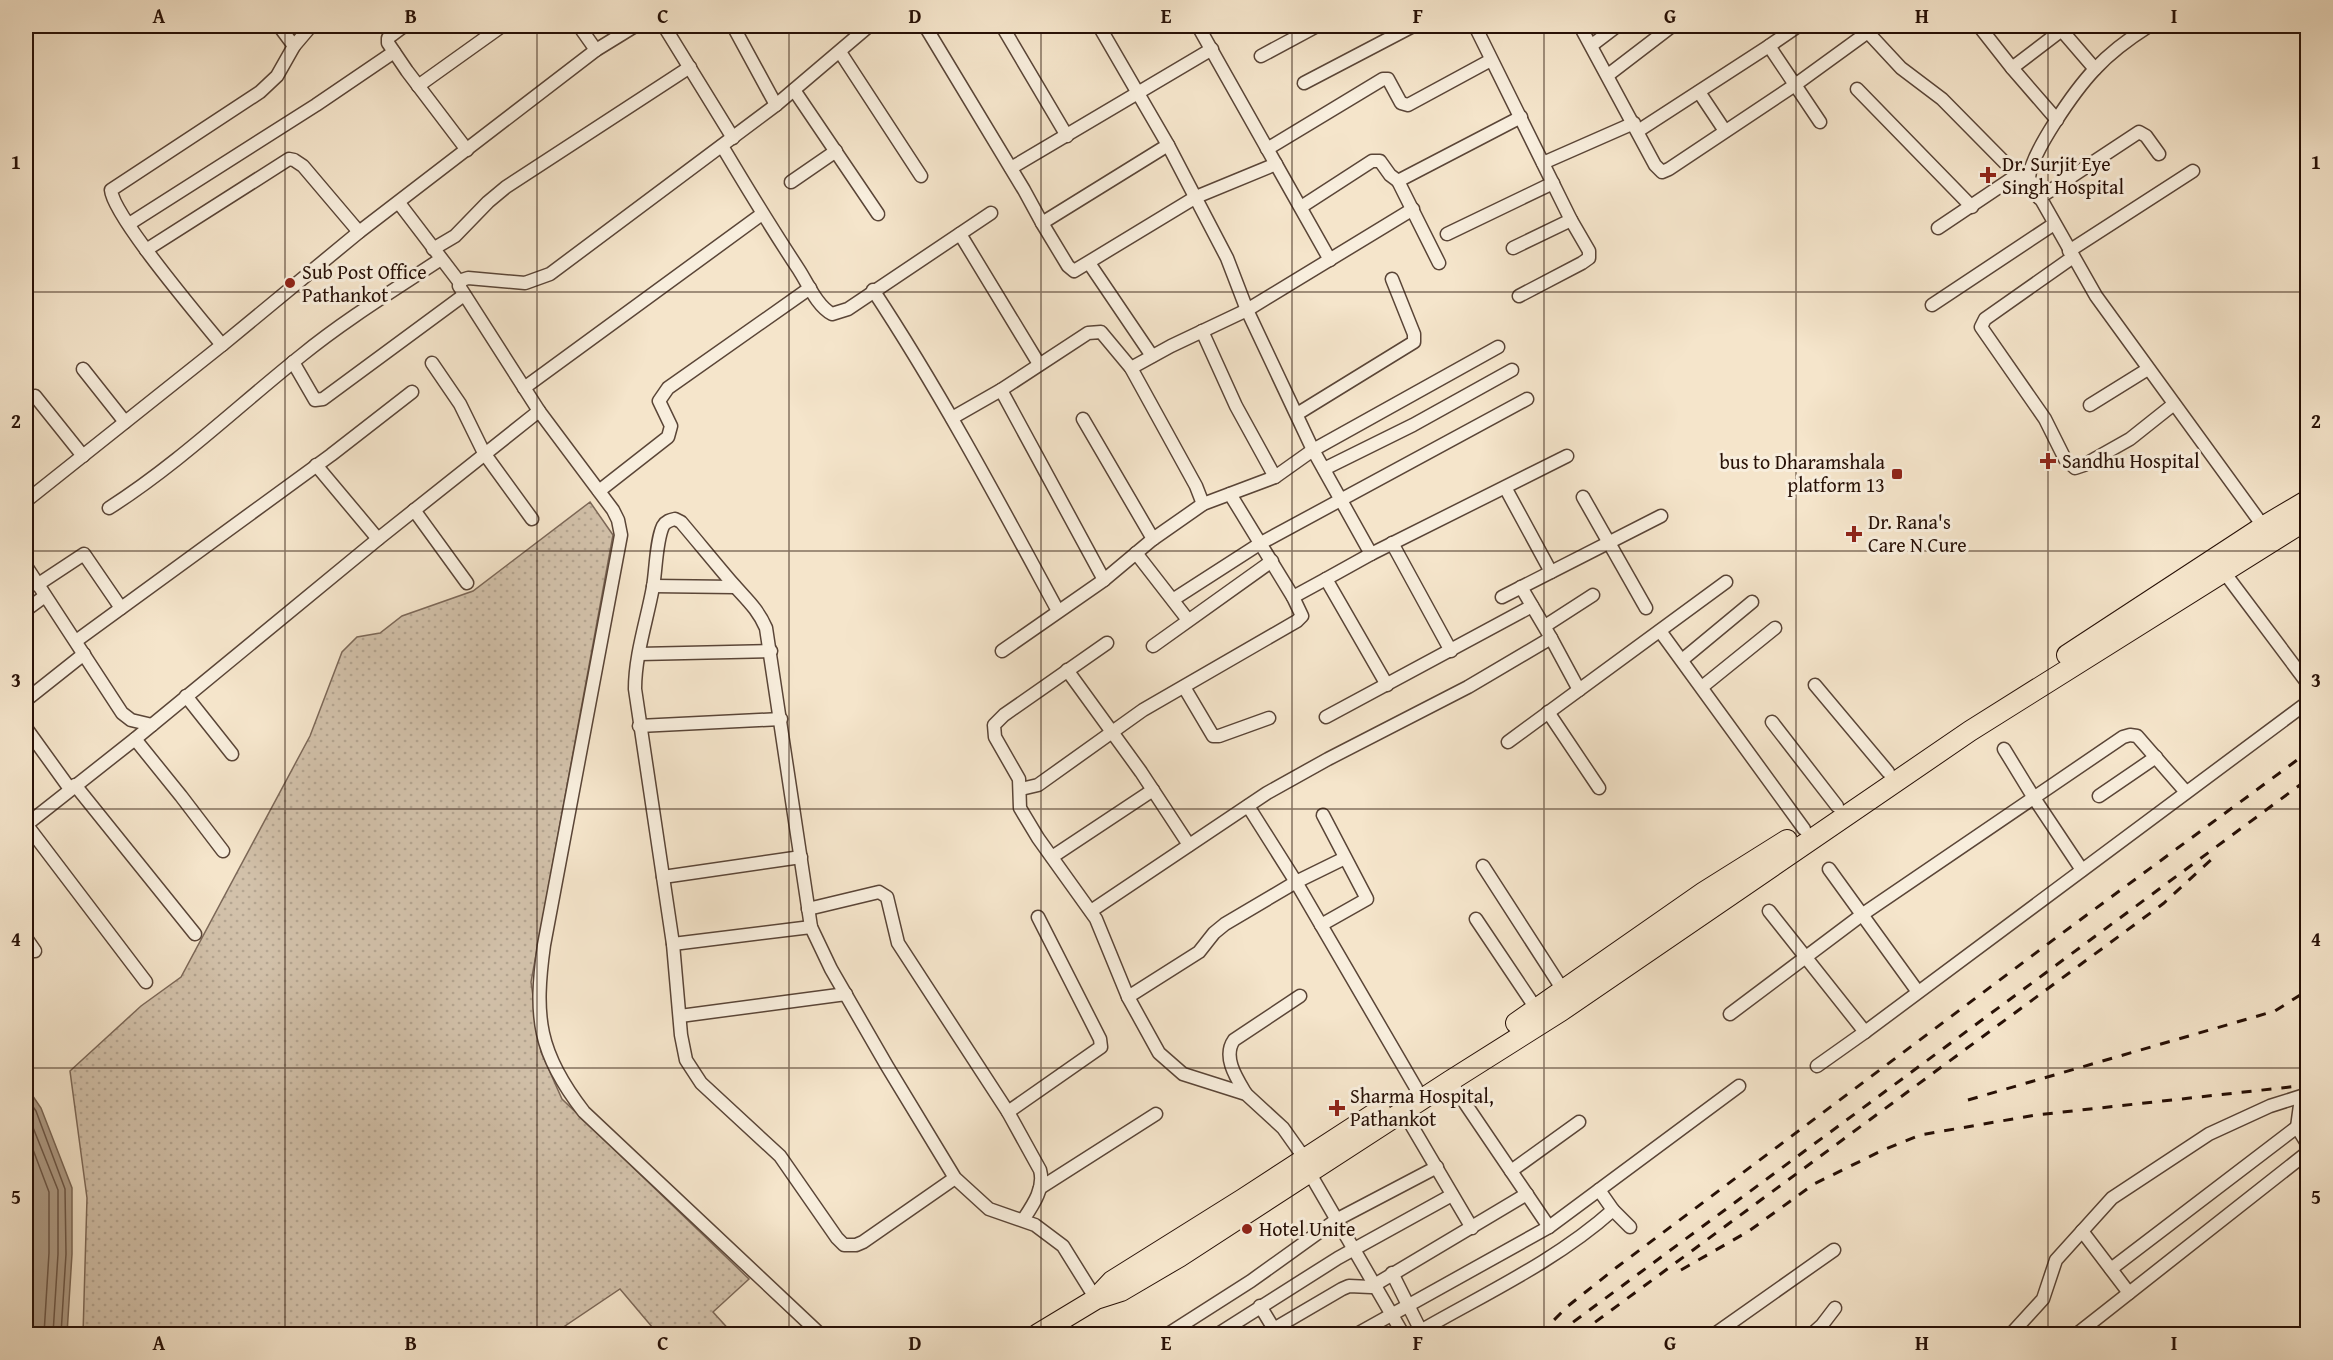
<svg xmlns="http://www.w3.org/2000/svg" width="2333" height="1360" viewBox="0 0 2333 1360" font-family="'Gentium Book Plus',serif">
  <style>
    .grass { fill: url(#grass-dots); stroke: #7c6858; stroke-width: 1.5 }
    .water { fill: #af9d88; stroke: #796554; stroke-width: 1.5 }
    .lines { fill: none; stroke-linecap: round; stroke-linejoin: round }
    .shore { stroke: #6b5647; stroke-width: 1.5 }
    .street-casing { stroke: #5a4537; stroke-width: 15 }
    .primary-casing { stroke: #271006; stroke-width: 22 }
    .street { stroke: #f8eedd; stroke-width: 12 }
    .primary { stroke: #f5e5cb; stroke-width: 20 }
    .rail { stroke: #271006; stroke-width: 3; stroke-dasharray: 10 10; stroke-linecap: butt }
    .grid { fill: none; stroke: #271006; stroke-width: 1.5; stroke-opacity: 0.55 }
    .poi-dot { fill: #8f2418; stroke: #f8eedd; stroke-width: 2 }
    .labels { text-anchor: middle; stroke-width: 6; stroke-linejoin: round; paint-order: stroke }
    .poi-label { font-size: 20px; fill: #271006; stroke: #f8eedd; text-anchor: start }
    .neatline { fill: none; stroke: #271006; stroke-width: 2 }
    .grid-label { font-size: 20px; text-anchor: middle; font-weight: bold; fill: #271006 }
  </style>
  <defs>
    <pattern id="grass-dots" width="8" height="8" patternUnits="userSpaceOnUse" patternTransform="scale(1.5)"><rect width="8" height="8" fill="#d2c1aa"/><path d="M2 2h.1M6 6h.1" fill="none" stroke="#b4a591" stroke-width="1.8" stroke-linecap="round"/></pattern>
  </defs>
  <rect width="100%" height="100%" fill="#f5e5cb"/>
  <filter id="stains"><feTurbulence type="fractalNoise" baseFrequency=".00333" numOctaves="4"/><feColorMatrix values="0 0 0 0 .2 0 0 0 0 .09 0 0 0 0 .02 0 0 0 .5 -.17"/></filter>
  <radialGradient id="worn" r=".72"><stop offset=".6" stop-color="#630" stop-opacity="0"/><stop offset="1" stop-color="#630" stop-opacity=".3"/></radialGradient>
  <polygon class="grass" points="590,502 613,535 531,982 541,1052 562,1099 749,1279 713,1312 733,1334 658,1334 620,1289 553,1334 83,1334 87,1198 70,1071 141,1006 181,977 310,736 342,652 357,637 380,633 402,616 473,591"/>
  <polygon class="water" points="26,1086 41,1108 72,1188 72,1254 67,1334 26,1334"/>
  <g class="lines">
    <g class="shore">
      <polyline points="26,1097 36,1111 65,1189 66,1254 61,1334"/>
      <polyline points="26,1110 58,1190 58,1254 53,1334"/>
      <polyline points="26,1131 49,1192 49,1253 44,1334"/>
    </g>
    <g class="street-casing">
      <g id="street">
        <polyline points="279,26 294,46"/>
        <path d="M311,26l-17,20 -17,30 -17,16 -149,98c2,26 90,129 111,155l137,-113 237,-182 39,-24"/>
        <polyline points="404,26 388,38 388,43 407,71 467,150"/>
        <polyline points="579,26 596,50"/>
        <polyline points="664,26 733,138"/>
        <polyline points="733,26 776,105"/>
        <polyline points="925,26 1024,190 1042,223 1168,145 1099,26"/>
        <polyline points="1002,26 1067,136"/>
        <polyline points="1198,26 1330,260"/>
        <polyline points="1475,26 1571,220 1589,251 1589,258 1582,263 1519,296"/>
        <polyline points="1580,26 1655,165 1662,172 1669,169 1795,85 1868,32"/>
        <polyline points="1862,26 1901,68 1942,99 2017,175 2029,178"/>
        <polyline points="1979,26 2012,68 2057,120"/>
        <polyline points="2058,26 2095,69"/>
        <path d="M2149,26c-19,12 -39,27 -54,43 -19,20 -64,83 -66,109l67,118 170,234"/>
        <polyline points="1592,45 1617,26"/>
        <polyline points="1769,46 1820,122"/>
        <polyline points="840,52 921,176"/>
        <polyline points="1261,56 1317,26"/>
        <polyline points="2012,68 2067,26"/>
        <polyline points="1608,75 1672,26"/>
        <polyline points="1304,83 1413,26"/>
        <polyline points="418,86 502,26"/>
        <polyline points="1857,89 1972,207"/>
        <polyline points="794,90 878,214"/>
        <polyline points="1699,92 1725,131"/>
        <polyline points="1638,131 1769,46 1798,26"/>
        <polyline points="1168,145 1227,258 1247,310 1313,450 1371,554"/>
        <path d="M722,146c25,42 50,83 77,124 9,14 18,36 33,44l16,-5 143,-96"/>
        <polyline points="1267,149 1383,79 1388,79 1401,103 1408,105 1491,60"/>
        <polyline points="1543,163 1634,123"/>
        <polyline points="1011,168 1212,49"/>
        <polyline points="1398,181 1439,263"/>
        <polyline points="791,182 836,151"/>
        <polyline points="2039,198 2139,132 2146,136 2159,154"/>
        <polyline points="399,203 460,283"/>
        <polyline points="1301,207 1372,161 1380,161 1390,175 1398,181 1521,117"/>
        <polyline points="1042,223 1068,266 1074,271 1196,197 1276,164"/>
        <polyline points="129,224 316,105 394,52"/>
        <polyline points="1938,228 2017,175"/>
        <polyline points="960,234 1039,364"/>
        <polyline points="1447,234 1553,183"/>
        <polyline points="1513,248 1571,220"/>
        <polyline points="433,249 455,236 488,202 506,187 690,67"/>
        <polyline points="146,250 289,159 294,160 303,166 359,232"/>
        <polyline points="2069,251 2193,171"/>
        <polyline points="2073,257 1985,319 1981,327 2045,419 2065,459 2075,468 2084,465 2130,439 2174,404"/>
        <polyline points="1089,263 1152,356"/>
        <path d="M873,290c68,103 126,212 185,321"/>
        <polyline points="1932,305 2054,224"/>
        <polyline points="1202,331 1236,406 1275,477"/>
        <polyline points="293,362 315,400 323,399 464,295"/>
        <polyline points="432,363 460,404 484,453 532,519"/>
        <polyline points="1131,368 1171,346 1247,310 1413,209"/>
        <polyline points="83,369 125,422"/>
        <polyline points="524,388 762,214"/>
        <polyline points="1001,390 1104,580"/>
        <polyline points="35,396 83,456"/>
        <polyline points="2090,405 2148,369"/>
        <polyline points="1297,414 1414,342 1414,334 1392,279"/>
        <polyline points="952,418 1001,390 1088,333 1101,332 1131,368 1196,486 1203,504"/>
        <polyline points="1083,419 1153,539"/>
        <polyline points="316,465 378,539"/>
        <polyline points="1324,469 1413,425 1512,370"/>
        <polyline points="1506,489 1551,572"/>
        <polyline points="599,491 668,437 671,426 659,401 668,388 810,288"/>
        <polyline points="1230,494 1293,597 1326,579"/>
        <polyline points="1583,497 1646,608"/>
        <polyline points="26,501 222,345"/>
        <path d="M109,508c69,-44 129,-102 193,-153 43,-35 92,-65 139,-96"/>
        <polyline points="414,510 467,583"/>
        <polyline points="1392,543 1451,651"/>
        <polyline points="1136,553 1188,620"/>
        <polyline points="26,566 122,713 131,720 152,725"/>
        <polyline points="2224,572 2308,684"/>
        <polyline points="37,585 84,554 121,608"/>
        <polyline points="653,586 735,587"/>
        <polyline points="1502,597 1661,516"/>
        <polyline points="1174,599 1261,543 1527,399"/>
        <polyline points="26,610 45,596"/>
        <polyline points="1545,626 1593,595"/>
        <polyline points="1660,631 1804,829"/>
        <polyline points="1551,638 1579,690"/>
        <polyline points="76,641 331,455 412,392"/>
        <polyline points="1107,643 1004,715 994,725 995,737 1019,779 1020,808 1038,838 1096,919 1128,997 1159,1053 1183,1074 1246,1094 1283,1128 1305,1159 1309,1172 1403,1334"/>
        <polyline points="1153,646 1272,561"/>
        <polyline points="1002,651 1104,580 1153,539 1203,504 1275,477 1313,450 1498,347"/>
        <polyline points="639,654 771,651"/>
        <polyline points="1682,660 1752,602"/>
        <polyline points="1067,670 1141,772 1189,845"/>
        <polyline points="1387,685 1326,579 1371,554 1567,456"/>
        <polyline points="1815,685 1888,772"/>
        <polyline points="1184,687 1213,736 1219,736 1269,718"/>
        <polyline points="1702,687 1775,628"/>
        <polyline points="186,696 232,754"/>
        <polyline points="26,700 84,654"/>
        <polyline points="1548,712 1599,788"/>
        <polyline points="1326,717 1532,606"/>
        <polyline points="1772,722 1837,806"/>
        <polyline points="639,726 781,719"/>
        <polyline points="26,728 70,789"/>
        <polyline points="135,739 181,796 223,851"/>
        <polyline points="1508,742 1726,582"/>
        <polyline points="2004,749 2034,798 2082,870"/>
        <polyline points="75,785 195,934"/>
        <polyline points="1021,789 1038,785 1143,710 1297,621 1302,616 1293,597"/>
        <polyline points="2099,796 2156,757"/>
        <polyline points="1248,806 1296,882 1416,1088"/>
        <polyline points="26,824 146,982"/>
        <polyline points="26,825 135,739 378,539 539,411"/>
        <polyline points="1052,857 1153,790"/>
        <polyline points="1483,866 1563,990"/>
        <polyline points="1829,869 1918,992"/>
        <polyline points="663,877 801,857"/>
        <path d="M808,909l71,-17 8,5 11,46 110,169 32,58c5,18 -7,35 -17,50"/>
        <polyline points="1091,911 1267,793 1328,759 1468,687 1551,638 1521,587"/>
        <polyline points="1769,911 1865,1032"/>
        <polyline points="1476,919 1537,1010"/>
        <polyline points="1321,925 1367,899 1323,815"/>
        <polyline points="26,938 35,951"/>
        <polyline points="673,944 811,927"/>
        <polyline points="1128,997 1199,952 1214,933 1225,924 1296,882 1345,858"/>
        <polyline points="1730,1014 1863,914 2123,737 2130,735 2137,736 2185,791"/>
        <polyline points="680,1016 846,994"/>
        <polyline points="1817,1066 1865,1032 2308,702"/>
        <polyline points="1450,1081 1549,1227"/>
        <path d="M1246,1094c-9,-15 -24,-37 -12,-54l66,-44"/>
        <polyline points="1403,1111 1472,1228"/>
        <polyline points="1008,1112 1101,1047 1100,1039 1038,917"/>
        <polyline points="2297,1127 2300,1105 2308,1098"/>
        <polyline points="1511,1171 1579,1122"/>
        <path d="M955,1178l-92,64 -7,3h-12l-7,-7 -57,-82 -79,-73 -15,-23 -5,-25 -8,-91 -38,-255c0,-34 12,-69 18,-102 3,-17 3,-46 10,-61 3,-5 7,-6 12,-7l6,3c17,20 34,41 52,62 13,15 25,25 33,44l45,299 20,42 56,97 68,112 34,31 46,16 28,21 33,53"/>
        <polyline points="1040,1188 1156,1114"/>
        <polyline points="1599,1190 1613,1210 1630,1227"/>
        <polyline points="2082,1231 2129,1293"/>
        <polyline points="2111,1269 2297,1127 2308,1145"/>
        <polyline points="1392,1273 1421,1331"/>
        <polyline points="1260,1306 1277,1334"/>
        <path d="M820,1334l-236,-222c-46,-59 -50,-95 -40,-167l77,-410 -3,-15 -5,-10 -74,-99 -80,-125 3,-6 6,-2 57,5 25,-9 226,-169 93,-79"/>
        <polyline points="1168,1334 1251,1281 1336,1220 1437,1167"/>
        <polyline points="1218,1334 1338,1258 1452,1195"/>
        <polyline points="1265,1334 1342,1289 1349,1286 1371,1287 1527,1194"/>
        <polyline points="1357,1334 1549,1227 1739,1086"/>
        <path d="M1415,1334c67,-39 140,-72 198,-124"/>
        <polyline points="1715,1334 1834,1250"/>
        <polyline points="1812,1334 1822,1325 1835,1308"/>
        <polyline points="2011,1334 2043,1299 2056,1260 2112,1198 2209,1134 2270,1106 2308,1094"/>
        <polyline points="2077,1334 2308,1152"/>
      </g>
    </g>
    <g class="primary-casing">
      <g id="primary">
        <polyline points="2067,655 2264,526 2308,500"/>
        <polyline points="1516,1023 1704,892 1787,840"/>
        <polyline points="1097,1297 1112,1281 1243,1199 1380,1110"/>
        <polyline points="1038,1334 1096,1299 1121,1291 1179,1257 1450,1081 1561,1011 1970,731 2308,519"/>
      </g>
    </g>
    <use href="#street" class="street"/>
    <use href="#primary" class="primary"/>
    <g class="rail">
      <polyline points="1968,1100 2275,1011 2308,990"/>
      <polyline points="1681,1270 1749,1231 1814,1184 1883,1150 1920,1135 2036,1115 2308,1085"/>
      <polyline points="1540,1334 1568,1306 1617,1267 2061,934 2308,752"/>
      <polyline points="1557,1334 2308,779"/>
      <polyline points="1579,1334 2164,903 2213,858"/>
    </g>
  </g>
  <path class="grid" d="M285,26v1308M537,26v1308M789,26v1308M1041,26v1308M1292,26v1308M1544,26v1308M1796,26v1308M2048,26v1308M26,292h2282M26,551h2282M26,809h2282M26,1068h2282"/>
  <g class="poi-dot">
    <path d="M1985 166h6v6h6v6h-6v6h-6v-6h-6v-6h6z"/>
    <circle cx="290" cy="283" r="6"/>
    <path d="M2045 452h6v6h6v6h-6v6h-6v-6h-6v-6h6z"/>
    <rect x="1891" y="468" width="12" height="12" rx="3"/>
    <path d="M1851 525h6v6h6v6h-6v6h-6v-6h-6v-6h6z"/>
    <path d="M1334 1099h6v6h6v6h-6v6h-6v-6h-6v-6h6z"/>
    <circle cx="1247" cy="1229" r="6"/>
  </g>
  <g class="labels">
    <g class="poi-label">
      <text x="2002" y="171">Dr. Surjit Eye<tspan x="2002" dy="23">Singh Hospital</tspan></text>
      <text x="302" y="279">Sub Post Office<tspan x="302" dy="23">Pathankot</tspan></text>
      <text x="2062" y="468">Sandhu Hospital</text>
      <text x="1885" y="469" text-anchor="end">bus to Dharamshala<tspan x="1885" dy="23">platform 13</tspan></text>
      <text x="1868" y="529">Dr. Rana's<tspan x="1868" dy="23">Care N Cure</tspan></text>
      <text x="1350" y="1103">Sharma Hospital,<tspan x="1350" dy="23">Pathankot</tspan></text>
      <text x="1259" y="1236">Hotel Unite</text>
    </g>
  </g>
  <rect width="2333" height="1360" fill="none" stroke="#f5e5cb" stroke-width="66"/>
  <rect x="33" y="33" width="2267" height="1294" class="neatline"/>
  <g class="grid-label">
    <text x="159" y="23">A</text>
    <text x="411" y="23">B</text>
    <text x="663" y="23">C</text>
    <text x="915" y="23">D</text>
    <text x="1166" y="23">E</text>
    <text x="1418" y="23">F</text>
    <text x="1670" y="23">G</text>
    <text x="1922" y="23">H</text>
    <text x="2174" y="23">I</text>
    <text x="16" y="169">1</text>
    <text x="2316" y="169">1</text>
    <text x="16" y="428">2</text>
    <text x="2316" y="428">2</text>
    <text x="16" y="687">3</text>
    <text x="2316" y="687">3</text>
    <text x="16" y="946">4</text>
    <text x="2316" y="946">4</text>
    <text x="16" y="1204">5</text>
    <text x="2316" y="1204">5</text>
    <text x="159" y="1350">A</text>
    <text x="411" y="1350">B</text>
    <text x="663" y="1350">C</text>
    <text x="915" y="1350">D</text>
    <text x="1166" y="1350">E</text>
    <text x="1418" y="1350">F</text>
    <text x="1670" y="1350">G</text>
    <text x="1922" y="1350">H</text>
    <text x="2174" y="1350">I</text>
  </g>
  <rect width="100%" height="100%" filter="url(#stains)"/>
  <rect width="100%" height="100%" fill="url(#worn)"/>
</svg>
